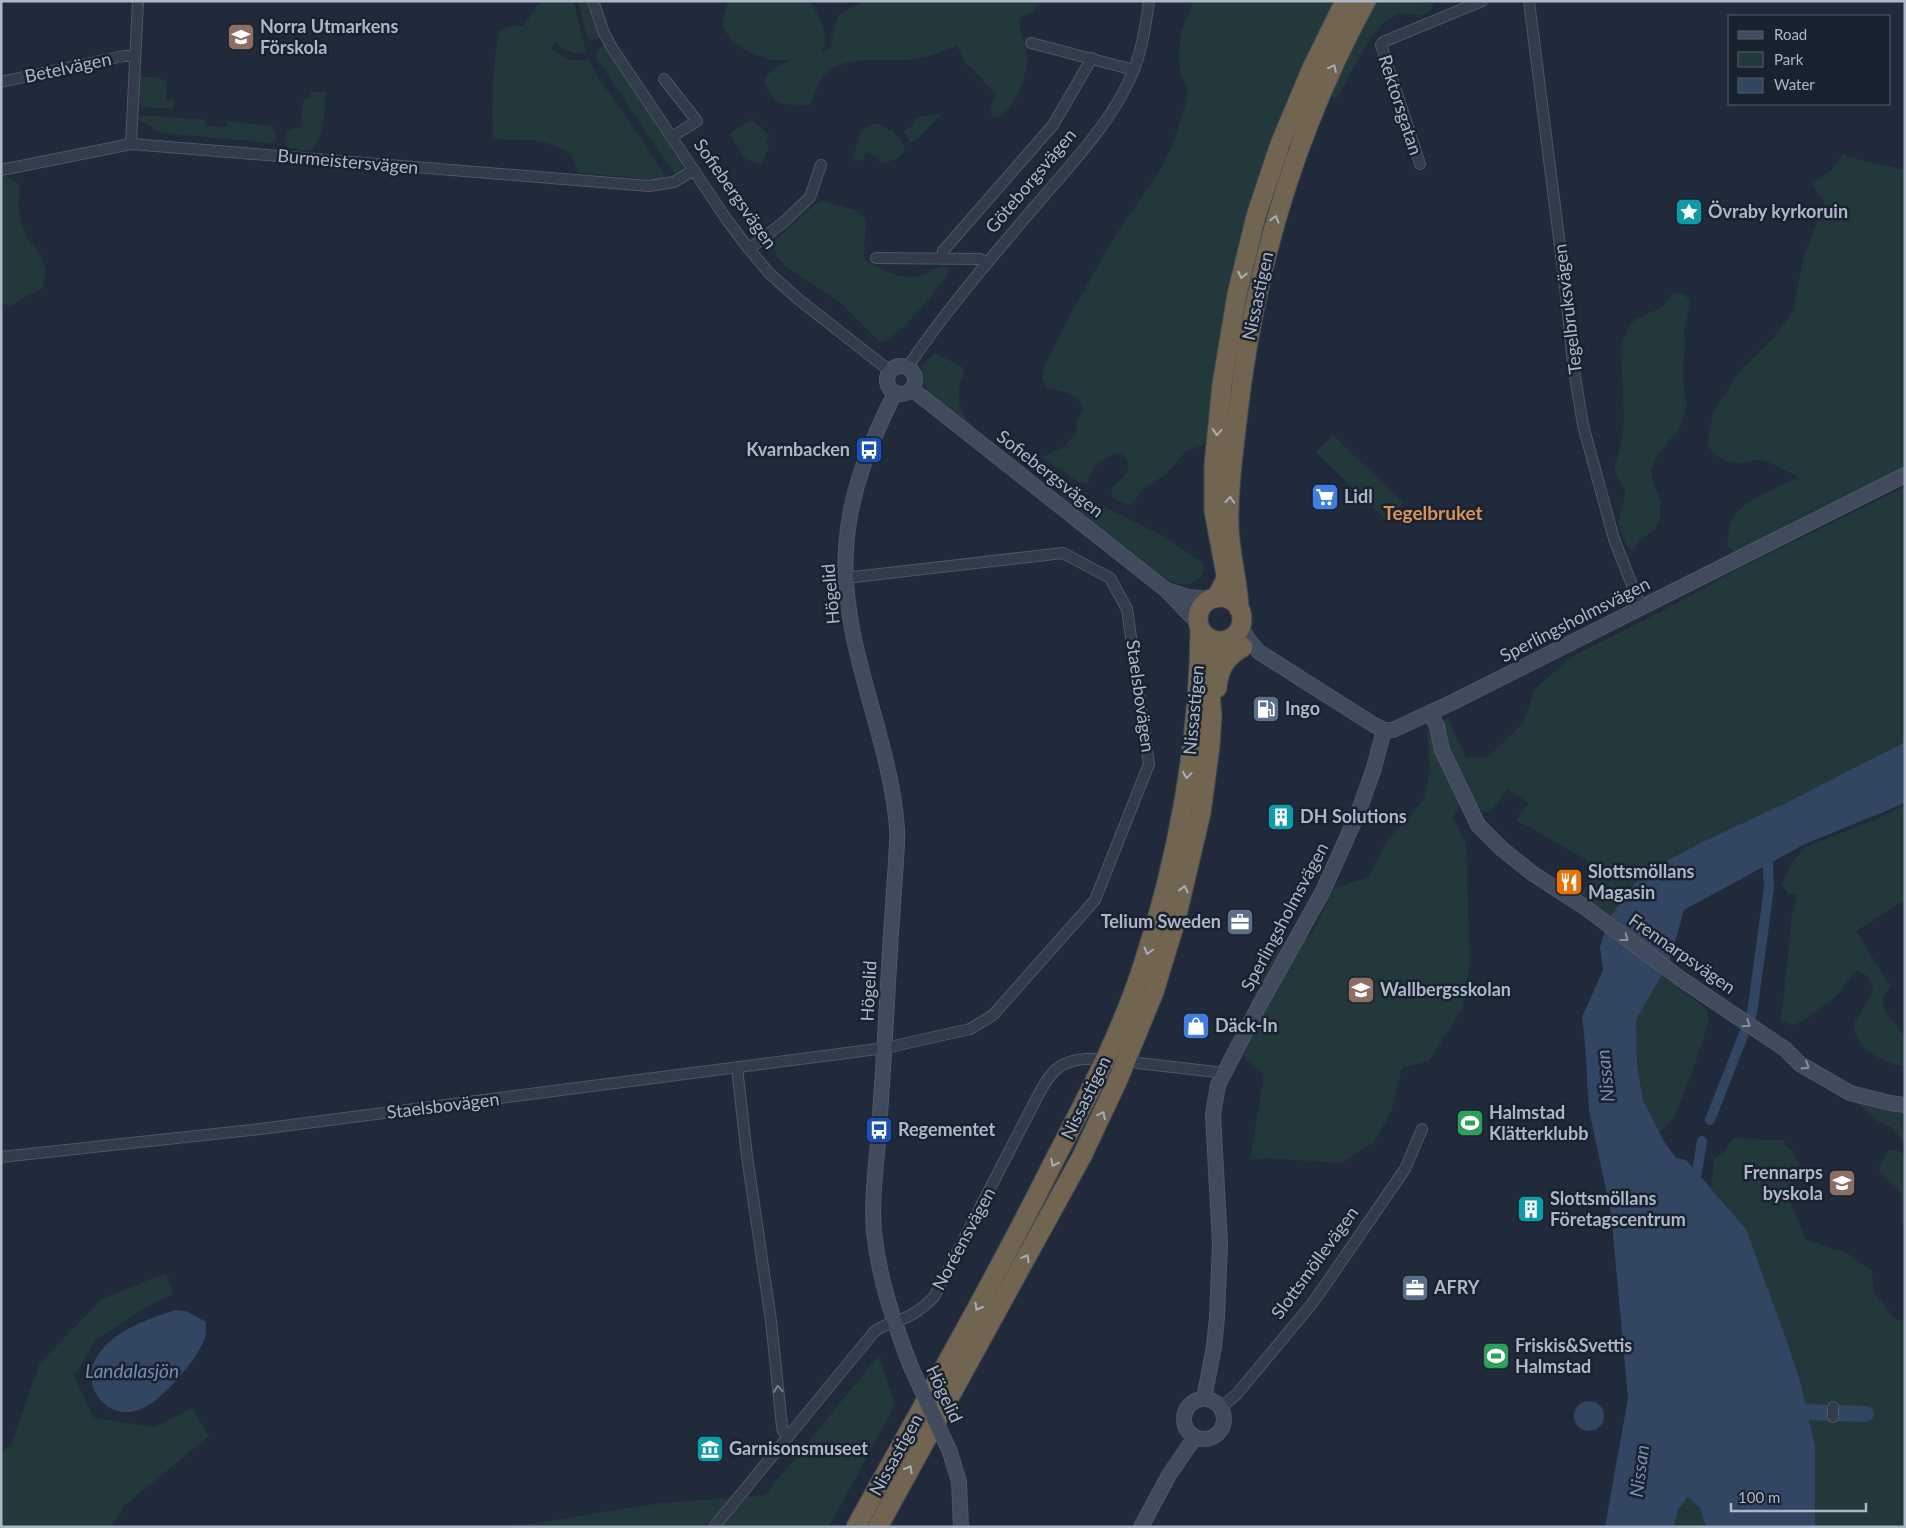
<svg xmlns="http://www.w3.org/2000/svg" width="1906" height="1528" viewBox="0 0 1906 1528" font-family="Lato,sans-serif">
  <style>
    .green { fill: #22383b }
    .water { fill: #324563 }
    .lines { fill: none; stroke-linecap: round; stroke-linejoin: round }
    .canal { stroke: #324563; stroke-width: 10 }
    .river { stroke: #324563; stroke-width: 16 }
    .street-casing { stroke: #4e5765; stroke-width: 12 }
    .secondary-casing { stroke: #4e5765; stroke-width: 16 }
    .highway-casing { stroke: #3e4755; stroke-width: 21 }
    .street { stroke: #333c4a; stroke-width: 10 }
    .secondary { stroke: #414b5d; stroke-width: 14 }
    .highway { stroke: #716450; stroke-width: 19 }
    .secondary-bridge-casing { stroke: #4e5765; stroke-width: 16; stroke-linecap: butt }
    .secondary-bridge { stroke: #414b5d; stroke-width: 14 }
    .oneway { stroke: #a8afbb }
    .oneway2 { stroke: #8891a2 }
    .oneway3 { stroke: #77808f }
    .labels { text-anchor: middle; stroke-width: 5; stroke-linejoin: round; paint-order: stroke }
    .poi-label { font-size: 18px; font-weight: bold; fill: #aeb7c7; stroke: #19222f; text-anchor: start }
    .street-label { font-size: 18px; fill: #aeb7c7; stroke: #19222f }
    .neighbourhood-label { font-size: 19px; font-weight: bold; fill: #da9256; stroke: #19222f }
    .water-label { font-size: 19px; font-style: italic; fill: #748db1; stroke: #19222f }
  </style>
  <rect width="100%" height="100%" fill="#202a3a"/>
  <g class="green">
    <path d="M542,1h31l13,50c-13,6 -21,-1 -31,-9l-3,7c13,10 21,13 37,11l8,16 36,50 33,51 -8,3 -79,-7c-8,-38 -56,-32 -86,-34 -2,-37 0,-72 6,-108 9,-5 15,-6 25,-5l8,-13z"/>
    <polygon points="578,1 588,1 600,38 591,40 587,37"/>
    <path d="M728,1h82c11,20 20,31 11,52l10,-5c5,-34 3,-33 34,-47h179l-7,4 -3,6 -14,7c-3,12 6,25 7,38 2,17 -14,60 -34,62 -5,-9 -1,-14 4,-23l-32,-33 -8,-16c-14,6 -29,11 -44,13 -30,5 -65,-7 -89,16 -6,5 -11,24 -15,31l-31,-3 -14,-20c4,-15 17,-17 28,-24 -5,0 -11,2 -16,1 -17,-1 -51,-17 -53,-36 -1,-7 3,-15 5,-23z"/>
    <path d="M1193,1h141c-37,73 -67,148 -89,226 -5,17 -11,34 -15,52 -12,53 -16,108 -23,161l-6,6 -15,5 -20,23 -23,15 -9,13 -5,3 -13,-5 -5,-5 2,-10c14,-7 24,-27 4,-32 -15,7 -27,13 -29,30l-10,-1 -36,-25 21,-9 14,-16 -1,-9 7,-12c-5,-20 -18,-18 -35,-23l-6,-9 1,-10 30,-59 43,-76 42,-60 15,-30 14,-45v-13l-5,-9 -4,-20 3,-23z"/>
    <path d="M1375,1l59,2 -4,9c-14,7 -23,-1 -34,3 -24,9 -45,59 -57,81l-6,2 -3,-5z"/>
    <polygon points="604,46 681,163 683,168 680,173 675,175 597,59 596,54 599,49"/>
    <path d="M140,77h16l11,4 -1,19 8,1 -1,8 -30,-2c-8,-6 -6,-21 -3,-30z"/>
    <path d="M311,92h15c-1,12 -3,51 -14,57 -5,4 -17,0 -23,-1l-4,-4 2,-12 3,-3 11,-2 2,-25 1,-3 6,-1z"/>
    <polygon points="942,113 919,137 905,146 909,140 904,131 913,126 915,118"/>
    <polygon points="143,115 206,120 206,126 226,127 227,121 272,126 277,137 275,141 269,143 161,133 137,119"/>
    <polygon points="752,119 769,135 766,143 769,147 761,165 746,159 729,134"/>
    <polygon points="875,123 894,131 896,136 901,138 905,151 896,159 881,164 878,158 866,152 862,161 853,160 861,130"/>
    <path d="M1843,153l6,4 56,13v298l-95,45 -73,39 -10,-5c1,-9 1,-19 5,-27 9,-21 48,-32 66,-43 -12,-6 -24,-14 -37,-17 -6,-1 -13,3 -20,3 -15,0 -25,-6 -34,-18l6,-33 25,-39 39,-39 16,-23 10,-51 21,-58 -12,-18 20,-14z"/>
    <polygon points="1,176 9,177 17,182 20,188 18,208 22,224 28,239 41,256 46,271 42,289 25,296 11,307 1,303"/>
    <path d="M823,201l32,9 11,9c0,14 -3,26 -2,39 12,11 38,22 55,18 7,-1 15,-7 21,-10l7,2 2,5c-12,17 -51,65 -68,70l-41,-41 -55,-36 -9,-10 -2,-10 3,-7 37,-34z"/>
    <polygon points="1680,293 1686,296 1690,303 1684,333 1685,344 1683,369 1684,391 1687,402 1685,414 1678,432 1668,441 1655,459 1651,472 1653,483 1661,501 1660,516 1655,529 1638,542 1635,549 1629,549 1626,545 1618,523 1624,499 1625,488 1616,476 1614,468 1621,446 1624,423 1621,347 1629,326 1637,318 1661,308 1672,294"/>
    <path d="M935,353l29,15c0,9 -5,15 -5,24 -2,16 6,25 16,37l-38,-28 -16,-20 1,-16z"/>
    <polygon points="1333,435 1403,503 1386,520 1316,452"/>
    <path d="M1060,485l105,52 35,24 5,7c-8,21 -22,19 -39,11l-105,-83z"/>
    <polygon points="1905,487 1905,742 1786,803 1700,843 1641,875 1608,920 1578,898 1597,869 1585,859 1516,820 1529,803 1508,789 1490,812 1459,806 1453,818 1466,843 1470,963 1463,1008 1429,1061 1402,1068 1391,1112 1374,1142 1342,1163 1266,1158 1250,1160 1264,1075 1243,1056 1269,1004 1258,982 1282,943 1311,935 1334,888 1369,877 1388,839 1408,819 1424,799 1430,770 1427,727 1448,718 1466,758 1488,757 1524,722 1535,689 1571,657 1670,607 1731,573"/>
    <path d="M1905,805v95l-49,31 35,56 -8,10 1,12 21,28 -1,29c-18,-2 -37,-12 -47,-28 -2,-4 -3,-10 -3,-15l16,-25 3,-12 -7,-11 -8,-4c-11,6 -13,16 -21,24 -14,12 -28,22 -43,30l-13,-4 11,-107 5,-20 -8,1 -7,-11 10,-22 14,-15 75,-30z"/>
    <polygon points="1661,975 1707,1009 1709,1021 1696,1061 1675,1115 1666,1128 1659,1131 1643,1100 1637,1065 1635,1020"/>
    <polygon points="1857,1099 1905,1111 1905,1144 1891,1127 1877,1121 1856,1102"/>
    <polygon points="1733,1138 1782,1140 1792,1151 1800,1165 1788,1195 1805,1239 1830,1248 1846,1252 1872,1271 1874,1293 1895,1318 1905,1322 1905,1527 1815,1527 1815,1446 1746,1229 1710,1189 1713,1176 1714,1159 1726,1150"/>
    <polygon points="1890,1150 1897,1150 1905,1155 1905,1224 1902,1222 1902,1194 1880,1173 1879,1165"/>
    <polygon points="166,1273 173,1294 150,1305 96,1340 74,1376 94,1418 155,1427 192,1408 209,1436 124,1506 112,1527 1,1527 1,1453 11,1445 40,1363 102,1299"/>
    <polygon points="879,1355 895,1405 829,1527 510,1527 661,1503 765,1495"/>
    <polygon points="1688,1497 1700,1507 1706,1527 1674,1527 1678,1509"/>
  </g>
  <g class="water">
    <polygon points="1905,742 1905,803 1805,844 1684,910 1670,960 1636,1020 1637,1065 1643,1100 1665,1143 1676,1158 1686,1160 1746,1229 1786,1339 1800,1381 1815,1446 1815,1527 1706,1527 1700,1508 1688,1497 1678,1509 1674,1527 1605,1527 1628,1398 1611,1213 1589,1110 1585,1044 1582,1017 1603,970 1600,947 1608,920 1641,875 1700,843 1786,803"/>
    <path d="M176,1310l10,1 20,11c0,4 0,11 -1,15 -4,14 -22,37 -32,47 -12,12 -26,27 -45,28 -25,2 -45,-28 -34,-50 14,-30 53,-43 82,-52z"/>
    <circle cx="1589" cy="1416" r="15"/>
  </g>
  <g class="lines">
    <g class="canal">
      <polyline points="1710,1120 1752,1013 1769,888 1768,864"/>
      <polyline points="1697,1173 1702,1141"/>
    </g>
    <polyline class="river" points="1807,1412 1866,1414"/>
    <g class="street-casing">
      <g id="street">
        <polyline points="593,1 604,33 612,48 727,220 749,249 769,273 798,299 890,371"/>
        <polyline points="1529,1 1565,286 1573,364 1583,425 1614,539 1641,608"/>
        <polyline points="1031,43 1134,70"/>
        <polyline points="664,79 697,121 672,137"/>
        <polyline points="1,82 124,56 134,56"/>
        <polyline points="131,144 138,1"/>
        <polyline points="1420,164 1381,45 1383,42 1482,1"/>
        <polyline points="1,170 131,144 649,186 674,182 694,170"/>
        <polyline points="749,249 785,221 810,197 821,165"/>
        <polyline points="876,258 980,259 987,263"/>
        <polyline points="943,259 943,251 1053,125 1092,58"/>
        <path d="M907,368c39,-58 85,-111 130,-164 35,-41 75,-82 96,-132 9,-22 13,-47 16,-71"/>
        <polyline points="1138,1063 1216,1072 1223,1075"/>
        <polyline points="737,1068 747,1156 771,1321 782,1426 783,1431 788,1435"/>
        <polyline points="1,1157 260,1129 885,1048 970,1029 993,1015 1095,900 1149,764 1127,609 1110,578 1063,553 845,578"/>
        <polyline points="1221,1407 1236,1395 1311,1305 1328,1281 1405,1169 1422,1129"/>
        <polyline points="1833,1417 1833,1407"/>
        <path d="M714,1527l160,-195c11,-9 25,-10 37,-17 9,-5 16,-11 23,-18l97,-188c18,-34 24,-52 67,-50"/>
      </g>
    </g>
    <g class="secondary-casing">
      <g id="secondary">
        <circle cx="901" cy="380" r="14"/>
        <polyline points="912,389 1165,589 1198,623"/>
        <path d="M895,393c-25,50 -46,100 -49,156 -6,96 44,185 51,279 1,12 -1,24 -1,35 -2,23 -3,47 -5,70 -4,65 -7,130 -12,195 -2,34 -8,69 -5,104 5,47 20,91 37,135"/>
        <polyline points="1170,591 1188,597 1210,599"/>
        <path d="M1241,624c3,12 10,19 18,28l115,73 10,5h9l60,-28 452,-227"/>
        <polyline points="1430,713 1437,726 1442,750 1478,825 1502,849 1532,873 1586,908 1681,979 1785,1049 1800,1064 1850,1093 1890,1103 1905,1105"/>
        <polyline points="1204,1398 1214,1347 1217,1318 1220,1244 1213,1114 1218,1085 1260,1004 1323,891 1358,813 1374,768 1384,730"/>
        <circle cx="1204" cy="1419" r="20"/>
        <polyline points="950,1452 959,1482 961,1527"/>
        <polyline points="1141,1527 1169,1475 1195,1437"/>
      </g>
    </g>
    <g class="highway-casing">
      <g id="highway">
        <circle cx="1220" cy="619" r="22"/>
        <polyline points="1216,598 1225,581 1226,575 1214,511 1214,464 1222,384 1237,294 1256,216 1280,144 1312,68 1345,1"/>
        <path d="M1239,609c-1,-28 -9,-54 -10,-82 -1,-35 4,-71 8,-106 16,-148 57,-288 129,-420"/>
        <path d="M1217,688c2,-20 8,-30 26,-41"/>
        <path d="M856,1527c67,-122 136,-242 198,-366 33,-64 67,-127 89,-196 35,-106 56,-224 57,-336"/>
        <polyline points="878,1527 1082,1156 1117,1082 1154,992 1175,923 1201,813 1210,746 1212,716 1208,671 1211,658 1220,642"/>
      </g>
    </g>
    <use href="#street" class="street"/>
    <use href="#secondary" class="secondary"/>
    <use href="#highway" class="highway"/>
    <g class="secondary-bridge-casing">
      <polyline id="secondary-bridge" points="911,1367 950,1452"/>
    </g>
    <use href="#secondary-bridge" class="secondary-bridge"/>
  </g>
  <defs><path id="oneway-chevron" d="M-2-3.5L2.5 0L-2 3.5" fill="none" stroke-width="1.6" stroke-linecap="round" stroke-linejoin="round" transform="scale(1.25)"/></defs>
  <g class="oneway">
    <use href="#oneway-chevron" transform="translate(1333 68) rotate(-64)"/>
    <use href="#oneway-chevron" transform="translate(1275 219) rotate(-74)"/>
    <use href="#oneway-chevron" transform="translate(1242 275) rotate(103)"/>
    <use href="#oneway-chevron" transform="translate(1217 432) rotate(95)"/>
    <use href="#oneway-chevron" transform="translate(1230 500) rotate(-86)"/>
    <use href="#oneway-chevron" transform="translate(1187 775) rotate(98)"/>
    <use href="#oneway-chevron" transform="translate(1184 889) rotate(-76)"/>
    <use href="#oneway-chevron" transform="translate(1148 951) rotate(106)"/>
    <use href="#oneway-chevron" transform="translate(1102 1115) rotate(-64)"/>
    <use href="#oneway-chevron" transform="translate(1054 1163) rotate(117)"/>
    <use href="#oneway-chevron" transform="translate(1026 1258) rotate(-61)"/>
    <use href="#oneway-chevron" transform="translate(978 1307) rotate(119)"/>
    <use href="#oneway-chevron" transform="translate(909 1469) rotate(-61)"/>
  </g>
  <g class="oneway2">
    <use href="#oneway-chevron" transform="translate(1625 938) rotate(37)"/>
    <use href="#oneway-chevron" transform="translate(1747 1024) rotate(35)"/>
    <use href="#oneway-chevron" transform="translate(1806 1066) rotate(32)"/>
  </g>
  <use class="oneway3" href="#oneway-chevron" transform="translate(778 1389) rotate(-95)"/>
  <defs>
    <g id="school-square" transform="scale(1.4375)"><rect x="-9" y="-9" width="18" height="18" rx="4" fill="#8d6e63" stroke="#19222f"/><path d="M0-5L7-2L0 1L-7-2ZM-4 1L0 2.5L4 1V4Q0 6-4 4Z" fill="#fff"/></g>
    <g id="sight-square" transform="scale(1.4375)"><rect x="-9" y="-9" width="18" height="18" rx="4" fill="#0f9aa8" stroke="#19222f"/><path d="M0-6L1.8-2.2L6-1.7L2.9 1.2L3.7 5.4L0 3.3L-3.7 5.4L-2.9 1.2L-6-1.7L-1.8-2.2Z" fill="#fff"/></g>
    <g id="bus-square" transform="scale(1.4375)"><rect x="-9" y="-9" width="18" height="18" rx="4" fill="#1a4fb4" stroke="#19222f"/><path d="M-5-6H5V4H4V6H2V4H-2V6H-4V4H-5ZM-3.5-4V0h7V-4ZM-3.5 1.2v1.5H-2V1.2ZM2 1.2v1.5H3.5V1.2Z" fill="#fff"/></g>
    <g id="supermarket-square" transform="scale(1.4375)"><rect x="-9" y="-9" width="18" height="18" rx="4" fill="#3f7fe0" stroke="#19222f"/><path d="M-6-5.5h2.5l.6 2H6L4.5 2H-2.5L-4.4-4H-6ZM-1.5 3.2a1.3 1.3 0 1 0 .1 0ZM3 3.2a1.3 1.3 0 1 0 .1 0Z" fill="#fff"/></g>
    <g id="fuel-square" transform="scale(1.4375)"><rect x="-9" y="-9" width="18" height="18" rx="4" fill="#5c6f8a" stroke="#19222f"/><path d="M-5.5-6h7V0h2V4h1.3V-2.5L3-4.5l.8-.8L6-3V5H2.5V1h-1V6h-7ZM-4.2-4.7v3.2H.2V-4.7Z" fill="#fff"/></g>
    <g id="building-square" transform="scale(1.4375)"><rect x="-9" y="-9" width="18" height="18" rx="4" fill="#0f9aa8" stroke="#19222f"/><path d="M-4-6H4V6H1V3H-1V6H-4ZM-2.5-4.3h1.7v1.8h-1.7ZM.8-4.3h1.7v1.8H.8ZM-2.5-1h1.7V.8h-1.7ZM.8-1h1.7V.8H.8Z" fill="#fff"/></g>
    <g id="restaurant-square" transform="scale(1.4375)"><rect x="-9" y="-9" width="18" height="18" rx="4" fill="#e8710a" stroke="#19222f"/><path d="M-5-6h1v4h1v-4h1v4h1v-4h1v5L-1.5 .5V6h-2V.5L-5-1ZM5-6V6H3V1.5H1.5Q1.5-4 5-6Z" fill="#fff"/></g>
    <g id="office-square" transform="scale(1.4375)"><rect x="-9" y="-9" width="18" height="18" rx="4" fill="#5c6f8a" stroke="#19222f"/><path d="M-6-3h4V-5.5h4V-3h4V5H-6ZM-1-4.5V-3h2v-1.5ZM-6 0V1H6V0Z" fill="#fff"/></g>
    <g id="shop-square" transform="scale(1.4375)"><rect x="-9" y="-9" width="18" height="18" rx="4" fill="#3f7fe0" stroke="#19222f"/><path d="M-5-2.5h2.3a2.7 3.5 0 0 1 5.4 0H5L5.5 6h-11ZM-1.5-2.5h3a1.5 2.3 0 0 0-3 0Z" fill="#fff"/></g>
    <g id="stadium-square" transform="scale(1.4375)"><rect x="-9" y="-9" width="18" height="18" rx="4" fill="#2e9e5b" stroke="#19222f"/><path d="M0-5a6.5 5 0 1 0 0 10a6.5 5 0 1 0 0-10ZM-3.5-1.8h7v3.6h-7Z" fill="#fff"/></g>
    <g id="museum-square" transform="scale(1.4375)"><rect x="-9" y="-9" width="18" height="18" rx="4" fill="#0f9aa8" stroke="#19222f"/><path d="M0-6L6-3V-2H-6V-3ZM-5-1h2V3h-2ZM-1-1h2V3h-2ZM3-1h2V3H3ZM-6 4H6V6H-6Z" fill="#fff"/></g>
  </defs>
  <g fill-rule="evenodd">
    <use href="#school-square" x="241" y="37"/>
    <use href="#sight-square" x="1689" y="212"/>
    <use href="#bus-square" x="869" y="450"/>
    <use href="#supermarket-square" x="1325" y="497"/>
    <use href="#fuel-square" x="1266" y="709"/>
    <use href="#building-square" x="1281" y="817"/>
    <use href="#restaurant-square" x="1569" y="882"/>
    <use href="#office-square" x="1240" y="922"/>
    <use href="#school-square" x="1361" y="990"/>
    <use href="#shop-square" x="1196" y="1026"/>
    <use href="#stadium-square" x="1470" y="1123"/>
    <use href="#bus-square" x="879" y="1130"/>
    <use href="#school-square" x="1842" y="1183"/>
    <use href="#building-square" x="1531" y="1209"/>
    <use href="#office-square" x="1415" y="1288"/>
    <use href="#stadium-square" x="1496" y="1356"/>
    <use href="#museum-square" x="710" y="1449"/>
  </g>
  <g class="labels">
    <g class="poi-label">
      <text x="260" y="33">Norra Utmarkens<tspan x="260" dy="21">Förskola</tspan></text>
      <text x="1708" y="218">Övraby kyrkoruin</text>
      <text x="850" y="456" text-anchor="end">Kvarnbacken</text>
      <text x="1344" y="503">Lidl</text>
      <text x="1285" y="715">Ingo</text>
      <text x="1300" y="823">DH Solutions</text>
      <text x="1588" y="878">Slottsmöllans<tspan x="1588" dy="21">Magasin</tspan></text>
      <text x="1221" y="928" text-anchor="end">Telium Sweden</text>
      <text x="1380" y="996">Wallbergsskolan</text>
      <text x="1215" y="1032">Däck-In</text>
      <text x="1489" y="1119">Halmstad<tspan x="1489" dy="21">Klätterklubb</tspan></text>
      <text x="898" y="1136">Regementet</text>
      <text x="1823" y="1179" text-anchor="end">Frennarps<tspan x="1823" dy="21">byskola</tspan></text>
      <text x="1550" y="1205">Slottsmöllans<tspan x="1550" dy="21">Företagscentrum</tspan></text>
      <text x="1434" y="1294">AFRY</text>
      <text x="1515" y="1352">Friskis&amp;Svettis<tspan x="1515" dy="21">Halmstad</tspan></text>
      <text x="729" y="1455">Garnisonsmuseet</text>
    </g>
    <g class="street-label">
      <text transform="translate(68 68) rotate(-12)" y="6">Betelvägen</text>
      <text transform="translate(1400 105) rotate(72)" y="6">Rektorsgatan</text>
      <text transform="translate(348 162) rotate(5)" y="6">Burmeistersvägen</text>
      <text transform="translate(1031 181) rotate(-50)" y="6">Göteborgsvägen</text>
      <text transform="translate(735 194) rotate(55)" y="6">Sofiebergsvägen</text>
      <text transform="translate(1258 296) rotate(-78)" y="6">Nissastigen</text>
      <text transform="translate(1568 309) rotate(-97)" y="6">Tegelbruksvägen</text>
      <text transform="translate(1050 474) rotate(38)" y="6">Sofiebergsvägen</text>
      <text transform="translate(831 594) rotate(-95)" y="6">Högelid</text>
      <text transform="translate(1575 620) rotate(-27)" y="6">Sperlingsholmsvägen</text>
      <text transform="translate(1140 696) rotate(82)" y="6">Staelsbovägen</text>
      <text transform="translate(1194 710) rotate(-85)" y="6">Nissastigen</text>
      <text transform="translate(1285 917) rotate(-62)" y="6">Sperlingsholmsvägen</text>
      <text transform="translate(1682 954) rotate(35)" y="6">Frennarpsvägen</text>
      <text transform="translate(869 991) rotate(-87)" y="6">Högelid</text>
      <text transform="translate(1086 1098) rotate(-64)" y="6">Nissastigen</text>
      <text transform="translate(443 1106) rotate(-7)" y="6">Staelsbovägen</text>
      <text transform="translate(964 1239) rotate(-62)" y="6">Noréensvägen</text>
      <text transform="translate(1315 1263) rotate(-54)" y="6">Slottsmöllevägen</text>
      <text transform="translate(944 1394) rotate(65)" y="6">Högelid</text>
      <text transform="translate(896 1455) rotate(-61)" y="6">Nissastigen</text>
    </g>
    <g class="neighbourhood-label">
      <text x="1433" y="520">Tegelbruket</text>
    </g>
    <g class="water-label">
      <text transform="translate(1605 1076) rotate(-96)" y="7">Nissan</text>
      <text x="132" y="1378">Landalasjön</text>
      <text transform="translate(1639 1471) rotate(-83)" y="7">Nissan</text>
    </g>
  </g>
  <rect width="1906" height="1528" fill="none" stroke="#aeb7c7" stroke-width="5"/>
  <rect x="1728" y="15" width="162" height="90" fill="#19222f" stroke="#555e6c"/>
  <rect x="1738" y="31" width="25" height="8" fill="#414b5d" stroke="#555e6c"/>
  <text x="1774" y="40" font-size="15" fill="#aeb7c7">Road</text>
  <rect x="1738" y="52" width="25" height="15" fill="#22383b" stroke="#555e6c"/>
  <text x="1774" y="65" font-size="15" fill="#aeb7c7">Park</text>
  <rect x="1738" y="78" width="25" height="15" fill="#324563" stroke="#555e6c"/>
  <text x="1774" y="90" font-size="15" fill="#aeb7c7">Water</text>
  <path d="M1731 1503v8h135v-8" fill="none" stroke="#aeb7c7" stroke-width="2.5"/>
  <text x="1738" y="1503" font-size="15" fill="#aeb7c7" stroke="#19222f" stroke-width="4" paint-order="stroke">100 m</text>
</svg>
